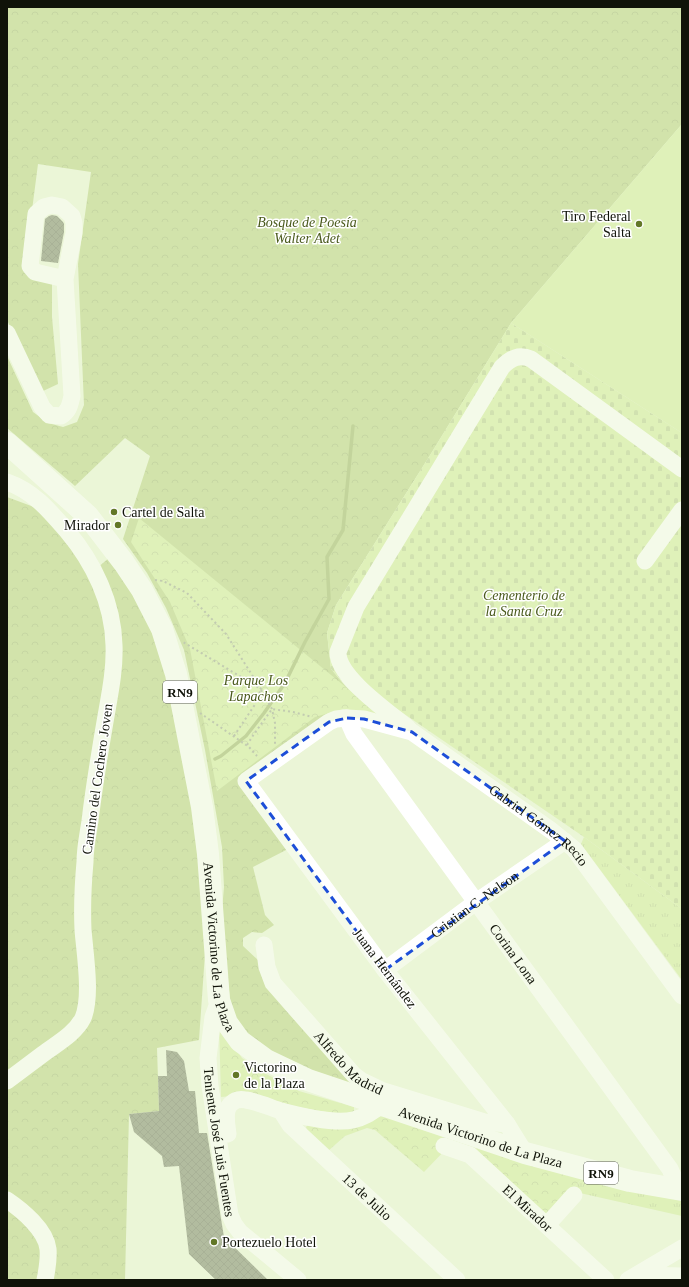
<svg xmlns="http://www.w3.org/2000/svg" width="689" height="1287" viewBox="0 0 689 1287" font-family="'Times New Roman',serif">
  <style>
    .grass { fill: url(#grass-tufts) }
    .forest { fill: url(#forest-crowns) }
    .cemetery { fill: url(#cemetery-stones) }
    .park { fill: url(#park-crowns) }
    .pitch { fill: #d0ea96 }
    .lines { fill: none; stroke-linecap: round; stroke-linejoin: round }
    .stream { stroke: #93ab55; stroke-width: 3.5 }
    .building { fill: url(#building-cross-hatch) }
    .path { stroke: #919882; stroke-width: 2; stroke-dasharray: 2 3; stroke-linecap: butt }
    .minor { stroke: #fff; stroke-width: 17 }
    .highway { stroke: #fff; stroke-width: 22 }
    .marked { fill: none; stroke: #1d4ed8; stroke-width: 3; stroke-dasharray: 8 5; stroke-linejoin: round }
    .poi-dot { fill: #627727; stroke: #fff; stroke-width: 1.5 }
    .labels { text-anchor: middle; stroke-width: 3; stroke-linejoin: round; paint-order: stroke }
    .shield { fill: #fff; stroke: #585a53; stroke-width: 1 }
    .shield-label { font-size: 13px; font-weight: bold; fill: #101309 }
    .poi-label { font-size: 14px; fill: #101309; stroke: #fff; text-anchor: start }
    .park-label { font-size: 14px; font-style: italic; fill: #4a5a1c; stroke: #fff }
    .street-label { font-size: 14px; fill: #101309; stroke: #fff }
  </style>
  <defs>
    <pattern id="grass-tufts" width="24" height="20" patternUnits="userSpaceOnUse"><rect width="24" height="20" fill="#d0ea96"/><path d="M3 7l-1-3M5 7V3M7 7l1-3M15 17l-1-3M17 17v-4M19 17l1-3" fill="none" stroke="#b2c880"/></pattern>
    <pattern id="forest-crowns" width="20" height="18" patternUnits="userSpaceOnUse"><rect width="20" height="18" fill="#b3cd75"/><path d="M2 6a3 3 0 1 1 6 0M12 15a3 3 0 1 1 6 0" fill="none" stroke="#99af64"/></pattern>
    <pattern id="cemetery-stones" width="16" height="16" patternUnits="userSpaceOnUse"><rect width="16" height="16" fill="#d0ea96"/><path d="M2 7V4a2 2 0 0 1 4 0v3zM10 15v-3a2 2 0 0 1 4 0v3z" fill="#b2c880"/></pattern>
    <pattern id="park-crowns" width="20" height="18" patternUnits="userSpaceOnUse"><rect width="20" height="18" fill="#d0ea96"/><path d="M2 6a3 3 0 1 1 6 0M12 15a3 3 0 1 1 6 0" fill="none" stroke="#b2c880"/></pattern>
    <pattern id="building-cross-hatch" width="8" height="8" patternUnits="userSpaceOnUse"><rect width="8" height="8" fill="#6e765c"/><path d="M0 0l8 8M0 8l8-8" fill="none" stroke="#59604a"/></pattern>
  </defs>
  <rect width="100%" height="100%" fill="#ebf5d7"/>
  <g class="grass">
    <polygon points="584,837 682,909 682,980 581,844"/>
    <polygon points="582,1179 682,1200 682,1216 571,1191"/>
  </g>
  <g class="forest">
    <polygon points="7,7 682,7 682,124 511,323 432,452 336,605 327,633 331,669 352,694 242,780 290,848 253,867 265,915 274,925 262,933 252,932 243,938 243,946 259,961 367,1092 266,1054 232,1016 221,922 224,887 222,847 205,750 184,650 166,608 147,573 123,539 150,456 125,438 75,486 7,428 7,356 33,412 48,423 63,427 77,422 84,405 78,264 91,172 38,164 24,272 52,284 52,317 58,384 41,392 7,320"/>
    <polygon points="7,497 42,510 96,569 110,557 132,592 162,653 189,771 206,939 199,1040 157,1048 159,1111 129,1114 125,1280 7,1280"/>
  </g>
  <polygon class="cemetery" points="511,323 682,433 682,909 584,837 359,683 342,681 331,669 327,633 336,605 432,452"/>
  <g class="park">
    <polygon points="139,518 380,715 343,709 315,717 217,791 190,649 170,602 131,542"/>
    <polygon points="219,1025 242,1058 264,1073 299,1091 354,1107 354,1111 350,1116 232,1096 221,1097"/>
    <polygon points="384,1116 582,1179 545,1218 449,1146 424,1172 375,1130 367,1128 345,1136 328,1151 308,1133 306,1127 310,1123"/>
  </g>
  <polygon class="pitch" points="682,124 682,433 511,323"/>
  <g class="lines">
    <polyline class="stream" points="215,759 221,756 246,736 264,713 285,683 305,642 329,599 327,557 343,530 353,426"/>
  </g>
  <g class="building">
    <polygon points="52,215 57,216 63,222 64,224 64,232 58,263 41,261 45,219 49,216"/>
    <polygon points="166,1050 177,1052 184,1061 189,1091 195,1091 199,1133 207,1133 224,1237 268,1280 216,1280 189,1254 179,1166 164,1167 162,1156 134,1132 129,1114 159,1111 158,1076 167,1076"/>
  </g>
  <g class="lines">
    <g class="path">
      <polyline points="155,580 163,581 187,593 226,634 261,689 183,642"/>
      <polyline points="261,690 272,709 275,723 275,744"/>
      <polyline points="200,713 249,747 257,756"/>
      <polyline points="234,736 254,706 261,689"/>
      <polyline points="247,745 254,734 272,709 293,712 312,717"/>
    </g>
    <g class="minor">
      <path d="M7,333l35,74 7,8 12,1c8,-5 9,-11 11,-20l-7,-117 9,-46v-10l-2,-7 -10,-9 -10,-2 -8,2 -8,7 -6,52 5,6 30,7"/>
      <path d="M7,482c26,9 42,28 60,49 27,32 46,72 47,114 1,24 -4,48 -8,71 -6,35 -12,70 -16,105 -2,13 -5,27 -5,41 -2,22 -3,45 -2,68 2,24 9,67 0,88 -8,16 -27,26 -40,36 -12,9 -24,18 -36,27"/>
      <polyline points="645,561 682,510"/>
      <path id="s1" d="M347,718l7,16 316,435 7,16v4"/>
      <path d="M408,728c-18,-15 -71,-51 -70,-76l18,-45 146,-240c9,-9 17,-13 29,-8l151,110"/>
      <path id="s2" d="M264,945l3,22 6,16 81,92 8,6 19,9 104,32 22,2"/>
      <path id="s3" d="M385,970l91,-68 89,-61"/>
      <path id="s4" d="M219,1000l-6,17 -5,41 2,28 20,129 4,9 6,8 58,48"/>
      <path id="s5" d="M281,1111l9,14 167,155"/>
      <path d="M228,1134c-1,-9 -5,-25 4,-31 4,-4 9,-4 14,-3 12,2 23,7 35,11 19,5 53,13 72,9 11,-2 20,-9 29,-15"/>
      <path id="s6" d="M444,1146l26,9 136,125"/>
      <path id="s7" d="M525,1153l-18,-29 -122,-154 -139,-189 83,-59 7,-3 11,-1 17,1 48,13 140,99 22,18 108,147"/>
      <path d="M7,1200c15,10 39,30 41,49 1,11 -1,21 -3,31"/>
      <polyline points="547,1225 574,1195"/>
      <polyline points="638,1275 682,1276"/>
      <polyline points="628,1280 682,1248"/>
    </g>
    <path class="highway" id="s8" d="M7,443l81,73 36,47 18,27 20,39 14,45 26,133 6,47 11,146 8,23 13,18 26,19 42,20 217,73 105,28 52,9"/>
  </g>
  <path d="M0 0H689V1287H0ZM347,718l17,1 48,13 153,109 -180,129 -139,-189 83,-59z" fill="#ebf5d7" fill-opacity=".55" fill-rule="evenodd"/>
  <path class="marked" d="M347,718l17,1 48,13 153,109 -180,129 -139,-189 83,-59z"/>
  <g class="poi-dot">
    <circle cx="639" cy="224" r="4"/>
    <circle cx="114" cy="512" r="4"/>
    <circle cx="118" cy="525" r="4"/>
    <circle cx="236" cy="1075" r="4"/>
    <circle cx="214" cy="1242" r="4"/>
  </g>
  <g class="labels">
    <g class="shield">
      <rect x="163" y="681" width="34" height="22" rx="3"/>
      <rect x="584" y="1162" width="34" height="22" rx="3"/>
    </g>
    <g class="shield-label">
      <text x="180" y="697">RN9</text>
      <text x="601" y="1178">RN9</text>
    </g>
    <g class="poi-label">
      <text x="631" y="221" text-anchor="end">Tiro Federal<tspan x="631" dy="16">Salta</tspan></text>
      <text x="122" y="517">Cartel de Salta</text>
      <text x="110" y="530" text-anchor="end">Mirador</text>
      <text x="244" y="1072">Victorino<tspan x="244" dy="16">de la Plaza</tspan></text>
      <text x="222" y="1247">Portezuelo Hotel</text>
    </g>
    <g class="park-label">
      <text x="307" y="227">Bosque de Poesía<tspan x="307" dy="16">Walter Adet</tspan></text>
      <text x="524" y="600">Cementerio de<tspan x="524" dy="16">la Santa Cruz</tspan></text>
      <text x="256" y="685">Parque Los<tspan x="256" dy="16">Lapachos</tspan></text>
    </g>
    <g class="street-label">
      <text transform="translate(97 779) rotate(-82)" y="5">Camino del Cochero Joven</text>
      <text dy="5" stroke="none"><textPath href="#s7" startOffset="810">Gabriel Gómez Recio</textPath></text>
      <text dy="5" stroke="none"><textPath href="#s3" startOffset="111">Cristian C. Nelson</textPath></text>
      <text dy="5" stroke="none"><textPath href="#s8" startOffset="568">Avenida Victorino de La Plaza</textPath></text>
      <text dy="5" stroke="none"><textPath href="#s1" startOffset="289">Corina Lona</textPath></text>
      <text transform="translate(385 968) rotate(53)" y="5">Juana Hernández</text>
      <text dy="5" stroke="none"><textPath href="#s2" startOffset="150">Alfredo Madrid</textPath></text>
      <text dy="5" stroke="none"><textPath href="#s8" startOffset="928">Avenida Victorino de La Plaza</textPath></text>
      <text dy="5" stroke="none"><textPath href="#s4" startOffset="144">Teniente José Luis Fuentes</textPath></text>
      <text dy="5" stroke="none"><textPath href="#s5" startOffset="122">13 de Julio</textPath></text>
      <text dy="5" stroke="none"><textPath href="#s6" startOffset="106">El Mirador</textPath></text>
    </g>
  </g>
  <rect width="689" height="1287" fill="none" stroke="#101309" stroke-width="16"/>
</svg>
